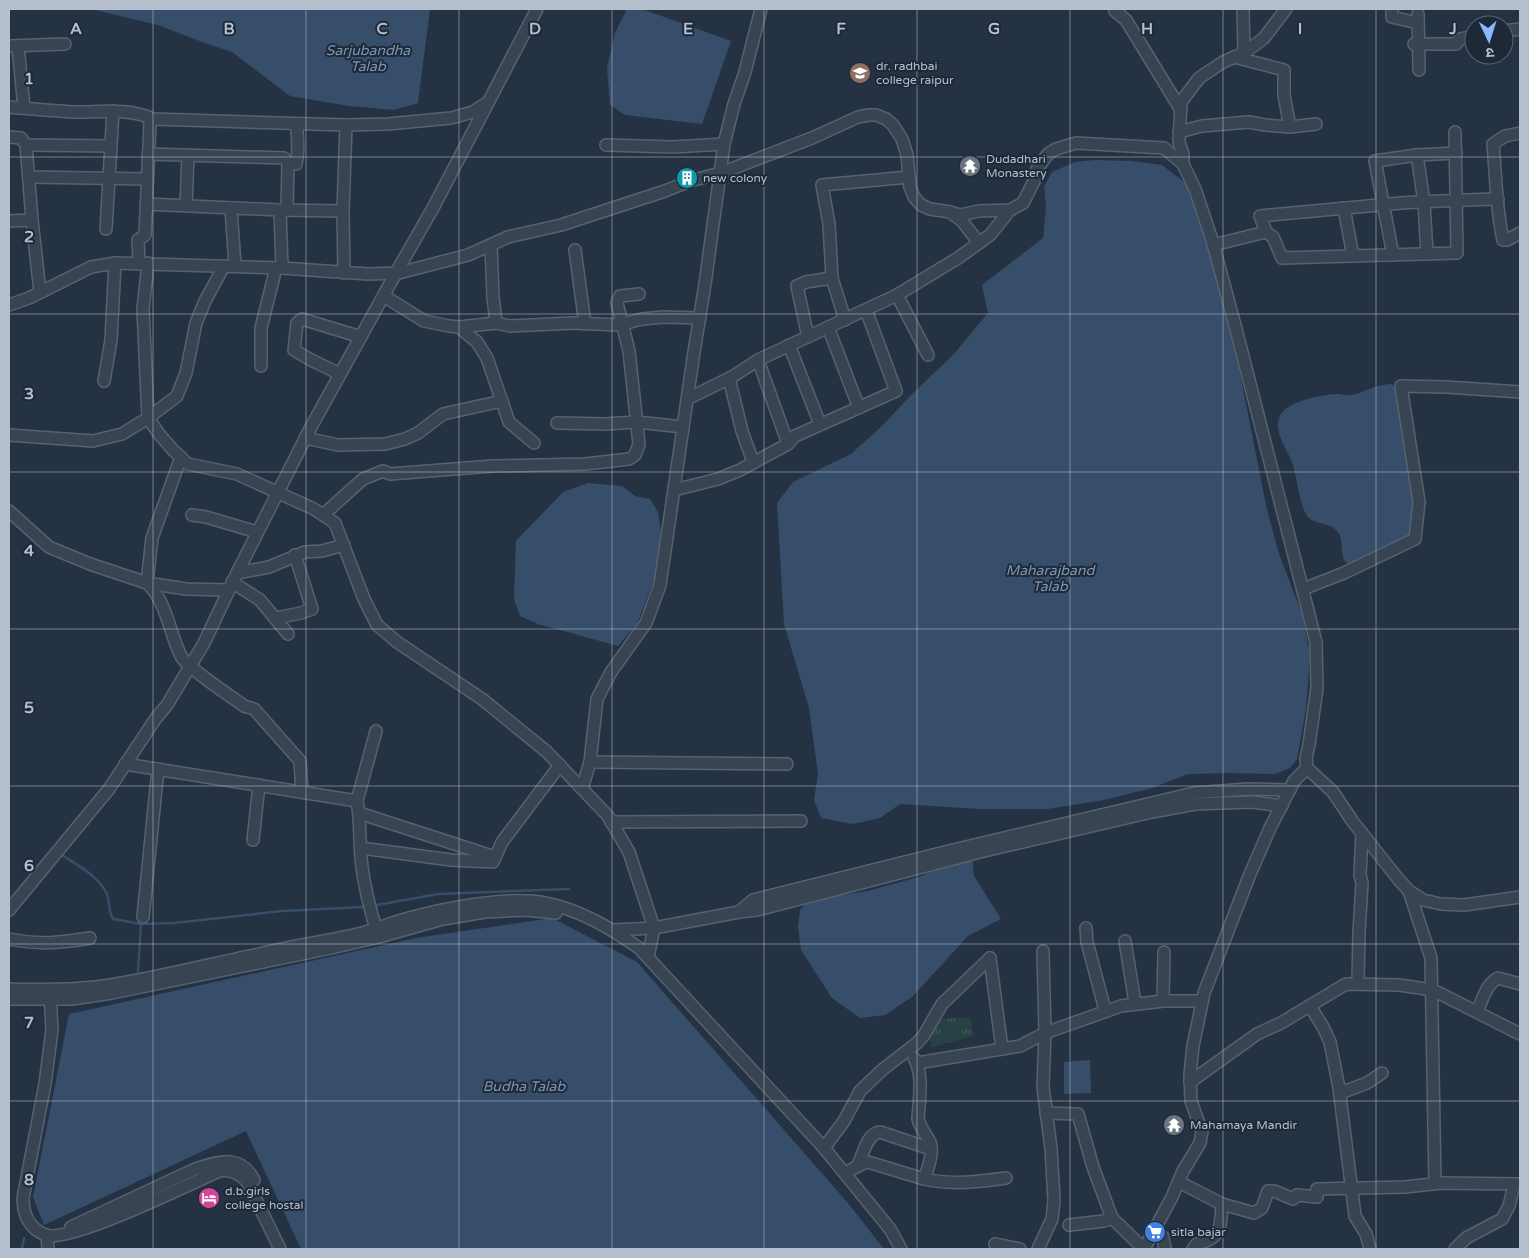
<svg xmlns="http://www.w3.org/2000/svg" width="1529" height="1258" viewBox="0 0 1529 1258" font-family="'Varela Round','Noto Sans Devanagari',sans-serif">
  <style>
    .grass { fill: url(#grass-tufts) }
    .water { fill: #374e6b }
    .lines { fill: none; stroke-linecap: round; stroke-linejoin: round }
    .stream { stroke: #374e6b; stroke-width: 2.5 }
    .minor-casing { stroke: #576270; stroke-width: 14 }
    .minor { stroke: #394453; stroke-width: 11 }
    .grid { fill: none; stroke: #b6bfcd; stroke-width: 1; stroke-opacity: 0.55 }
    .labels { text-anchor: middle; stroke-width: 4; stroke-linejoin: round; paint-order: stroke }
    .poi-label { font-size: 12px; fill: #b6bfcd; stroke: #1e2938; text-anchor: start }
    .water-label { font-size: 14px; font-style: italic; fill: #7c96b5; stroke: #1e2938 }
    .grid-label { font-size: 16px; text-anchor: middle; font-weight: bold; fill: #b6bfcd; stroke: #1e2938; stroke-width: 4; stroke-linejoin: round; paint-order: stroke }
  </style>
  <defs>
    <pattern id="grass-tufts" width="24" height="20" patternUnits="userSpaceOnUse" patternTransform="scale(1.25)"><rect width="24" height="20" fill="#274144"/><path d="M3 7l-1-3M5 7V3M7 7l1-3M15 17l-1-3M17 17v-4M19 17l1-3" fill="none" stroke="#445b5e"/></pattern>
  </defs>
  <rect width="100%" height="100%" fill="#253243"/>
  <polygon class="grass" points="970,1017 974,1036 932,1047 928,1033 934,1020"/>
  <g class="water">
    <polygon points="91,9 430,9 418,103 394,110 349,106 290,96 232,52 202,42 158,25"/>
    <polygon points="627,9 642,9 731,41 702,124 625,115 610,105 607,68 615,33"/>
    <polygon points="1094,160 1131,161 1162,165 1188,185 1215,268 1232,333 1267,510 1279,554 1302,614 1310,654 1306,709 1297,759 1290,768 1275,774 1227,773 1188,774 1152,788 1104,800 1047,809 979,809 900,804 880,818 853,824 821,818 814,800 818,774 809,708 784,624 777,503 793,482 851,454 882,426 912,394 954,354 988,313 982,285 1043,238 1046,207 1044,187 1052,172 1075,162"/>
    <path d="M1392,384l12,15 13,114 -8,26 -47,24h-16c-7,-9 -1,-23 -9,-32 -7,-9 -23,-6 -30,-15 -7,-11 -10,-37 -14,-51 -5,-15 -19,-31 -14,-47 6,-17 42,-23 58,-24 5,0 10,2 15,1 16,-4 22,-10 40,-11z"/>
    <polygon points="588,483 622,486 635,496 650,499 658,512 661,533 655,577 637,624 618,646 538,624 520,616 514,599 516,541 563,492"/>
    <polygon points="971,849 974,876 1001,919 968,936 913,996 885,1015 860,1018 832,998 801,950 798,927 800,910 808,900 868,891 922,876"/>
    <polygon points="552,918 637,962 848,1203 884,1249 301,1249 246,1131 44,1225 33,1197 69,1014 416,938"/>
    <polygon points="1090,1060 1091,1093 1064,1094 1064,1062"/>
  </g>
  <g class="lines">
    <g class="stream">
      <path d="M62,855c15,10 35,20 44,37 4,8 2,19 7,27l28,5 33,-1 108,-12 82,-4"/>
      <polyline points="377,905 438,894 569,889"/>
      <polyline points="138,971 141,924"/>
      <polyline points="22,1249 24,1238"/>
    </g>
    <g class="minor-casing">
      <g id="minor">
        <polyline points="1243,9 1244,53"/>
        <polyline points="1392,9 1392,17 1418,23"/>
        <polyline points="1115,11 1126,20 1181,110"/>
        <polyline points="1418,14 1419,70"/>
        <polyline points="1504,31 1520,29"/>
        <polyline points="1414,44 1456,44 1460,39 1474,36"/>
        <polyline points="9,46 65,44"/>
        <polyline points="18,46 24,108"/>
        <polyline points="1234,57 1284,70 1284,95 1290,127"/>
        <path d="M9,107c22,2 44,4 67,5 26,0 53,-4 77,7l193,6 42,-1 63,-6 22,-6 14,-9"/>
        <polyline points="1179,132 1202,126 1249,122 1265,125 1290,127 1316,124"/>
        <path d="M1455,132l2,121 -175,5 -9,-21 -7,-5 -6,-16 141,-13c32,-2 65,-3 97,-4"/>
        <path d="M1520,133l-15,3 -12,8c3,32 3,65 10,96h4l13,-7"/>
        <polyline points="9,137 21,138 26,145 32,220 40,292"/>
        <polyline points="26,145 111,146"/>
        <polyline points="606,145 673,147 724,144"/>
        <polyline points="148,154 284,158 288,163 287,210"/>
        <polyline points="1417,155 1424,202 1427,254"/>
        <path d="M288,163l8,1c3,-13 2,-27 0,-40"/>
        <polyline points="1183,164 1183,154 1179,142 1181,102 1199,78 1223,62 1244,53 1264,38 1286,9"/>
        <polyline points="30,177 147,179"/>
        <polyline points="146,204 280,210 343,211"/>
        <polyline points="186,206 188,155"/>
        <polyline points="231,208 235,266"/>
        <polyline points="1344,208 1353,256"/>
        <polyline points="280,210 282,268"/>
        <polyline points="950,212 960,215 979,211 1010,210"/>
        <polyline points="9,221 32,220"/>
        <polyline points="106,229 113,111"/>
        <polyline points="491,245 493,297 496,323"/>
        <polyline points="1213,245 1266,232"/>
        <polyline points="575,250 585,324"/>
        <polyline points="1393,255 1375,161 1417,155 1456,153"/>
        <polyline points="139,263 138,240 145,235 150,123 153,119"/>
        <polyline points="148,263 143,309 148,418 159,434 173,450 188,464 237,474 314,509 335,523 364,599 377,625 397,642 482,699 547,752 608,816 629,852 654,928 648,957"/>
        <polyline points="344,273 343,211 346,125"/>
        <polyline points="897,295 928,355"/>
        <polyline points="384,296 424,321 449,326 459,327 496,323 510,326 574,323 619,325 642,319 664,317 700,318"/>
        <polyline points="9,305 29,298 91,267 115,263 282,268 368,274 399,273 468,255 508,237 561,225 665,191 690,181 721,173 812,138 858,117 869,115 876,115 886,119 893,125 902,139 907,155 910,187 914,197 921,205 930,209 950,212 962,221 979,243"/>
        <polyline points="845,320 832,278 829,224 822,185 909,177"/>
        <polyline points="459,327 477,342 487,358 509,422 534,443"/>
        <polyline points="828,327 859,408"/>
        <polyline points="808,337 797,286 806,282 832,278"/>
        <polyline points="789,345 820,424"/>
        <polyline points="758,360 788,444"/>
        <polyline points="261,366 261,328 276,268"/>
        <polyline points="340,374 311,360 294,350 297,323 302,319 361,337"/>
        <polyline points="729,378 742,431 753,462"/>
        <polyline points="104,381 111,340 115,263"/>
        <polyline points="687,399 732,377 758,360 897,295 958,258 990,235 1010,210 1023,203 1034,181 1037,169 1048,154 1056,149 1076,143 1164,148 1183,164 1195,189 1212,240 1236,329 1316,642 1317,688 1309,745 1306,758 1307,768 1333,792 1353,822 1399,880 1409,891 1423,900 1441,904 1464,905 1520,897"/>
        <polyline points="557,423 605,424 637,422 683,427"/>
        <polyline points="9,435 93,441 122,434 148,418 177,396 186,373 196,323 205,301 224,266"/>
        <polyline points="305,438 338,445 385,444 405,439 418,433 443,414 502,401"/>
        <polyline points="181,457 152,538 147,583 186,589 229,590"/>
        <polyline points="674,490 718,479 740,470 788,444 795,436 896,391 866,310"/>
        <path d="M9,511l40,36 41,17 57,19c20,19 22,49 34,73 5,11 51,41 63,50l10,3 46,52 2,31"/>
        <polyline points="192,515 206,517 257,532"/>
        <polyline points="323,515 363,479 383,471 390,474 493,466 585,464 629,459 635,455 639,444 629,351 617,303 620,296 639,294"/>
        <polyline points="237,573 269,567 305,552 322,551 344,545"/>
        <polyline points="232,582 260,600 288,634"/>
        <polyline points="1303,589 1344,573 1415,539 1419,502 1401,386 1446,387 1520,392"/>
        <polyline points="276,618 301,613 312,609 295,555"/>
        <polyline points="590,762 787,764"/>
        <path d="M125,764l232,37c4,22 2,44 5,66 3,24 9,46 16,68"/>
        <polyline points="582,789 590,762 597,699 611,672 646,623 660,585 694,352 705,284 724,144 734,104 745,72 761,9"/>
        <polyline points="357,801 376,731"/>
        <polyline points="359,813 495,857"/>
        <polyline points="611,822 801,821"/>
        <polyline points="253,840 259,785"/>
        <polyline points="361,848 451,860 493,862 502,842 560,765"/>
        <polyline points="1409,891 1431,958 1435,1184"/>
        <polyline points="9,910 109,789 156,718 167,705 204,643 237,573 311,427 397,271 433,208 537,9"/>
        <polyline points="739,912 753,900 953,850 1194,793 1248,789 1290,790"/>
        <polyline points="143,917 158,769"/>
        <polyline points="1086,928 1087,942 1105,1010"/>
        <polyline points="614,930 654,928 739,912 757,910 984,851 1152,812 1195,804 1252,802 1282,806"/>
        <path d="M9,939c31,6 51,4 81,-1"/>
        <polyline points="1125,941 1135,1003"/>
        <polyline points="990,958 1002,1049"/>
        <polyline points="1358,983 1359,933 1362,883 1360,875 1362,833"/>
        <path d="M9,989c29,1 58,1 87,-2 54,-7 109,-22 163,-33 34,-8 69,-13 103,-21 14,-4 27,-9 40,-13 38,-11 99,-23 138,-18 37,6 69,25 99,46l185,200 66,81 11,20"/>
        <path d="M50,993l2,37 -7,54 -22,114c0,16 6,31 23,37 24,8 144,-51 173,-64 12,-2 21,2 29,12l32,66"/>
        <polyline points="9,999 72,999 112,993 331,948 379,937 443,919 485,912 525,910 556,913"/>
        <polyline points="1163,1001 1164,952"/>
        <polyline points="1310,1006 1323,1027 1330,1042 1339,1088 1355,1216 1366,1234 1370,1249"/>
        <path d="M1477,1012c5,-11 9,-28 21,-34l22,6"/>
        <polyline points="917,1063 1020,1046 1045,1033 1121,1006 1163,1001 1202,1001"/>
        <polyline points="1190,1082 1257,1034 1281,1023 1346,984 1399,985 1433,990 1520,1034"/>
        <polyline points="1339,1088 1346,1091 1367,1083 1382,1073"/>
        <polyline points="1046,1113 1078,1114 1093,1167 1112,1218 1144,1249"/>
        <polyline points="824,1148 844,1121 860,1091 882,1070 917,1043 924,1035 942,1004 990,958"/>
        <path d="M858,1165c5,-10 9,-32 22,-33l51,17"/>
        <path d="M845,1173l19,-10 4,-1 56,17c4,-10 10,-27 6,-37 -4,-8 -10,-14 -12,-23 1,-19 6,-44 -4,-61"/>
        <path d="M924,1179c28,6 54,3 82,-1"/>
        <path d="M1179,1182l43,22c-2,23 1,34 -25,40l-4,5"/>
        <polyline points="1222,1204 1254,1213 1262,1208 1268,1191 1274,1191 1293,1199 1297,1195 1317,1197 1317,1189 1405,1187 1441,1183 1520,1184"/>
        <polyline points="1069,1225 1104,1221 1112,1218"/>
        <path d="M71,1227l124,-58c23,-7 45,-16 59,11"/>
        <polyline points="1155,1232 1163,1237 1165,1249"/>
        <polyline points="47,1235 48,1249"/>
        <polyline points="995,1244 1020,1249"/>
        <polyline points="1038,1249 1052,1219 1054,1200 1051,1148 1043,1087 1045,1033 1043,951"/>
        <polyline points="1144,1249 1172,1197 1183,1171 1200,1143 1202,1132 1191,1101 1190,1074 1193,1046 1204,993 1250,874 1270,828 1294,781 1307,768"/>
        <polyline points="1455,1249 1466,1238 1502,1219 1509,1206 1514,1185"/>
      </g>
    </g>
    <use href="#minor" class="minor"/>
  </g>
  <path class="grid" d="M153,9v1240M306,9v1240M459,9v1240M612,9v1240M764,9v1240M917,9v1240M1070,9v1240M1223,9v1240M1376,9v1240M9,157h1511M9,314h1511M9,472h1511M9,629h1511M9,786h1511M9,944h1511M9,1101h1511"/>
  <defs>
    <g id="university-disc" transform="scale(1.125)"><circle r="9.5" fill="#8d6e63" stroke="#1e2938"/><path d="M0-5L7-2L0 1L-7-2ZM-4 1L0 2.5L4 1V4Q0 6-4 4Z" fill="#fff"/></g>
    <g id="temple-disc" transform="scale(1.125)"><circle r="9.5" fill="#6b7280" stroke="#1e2938"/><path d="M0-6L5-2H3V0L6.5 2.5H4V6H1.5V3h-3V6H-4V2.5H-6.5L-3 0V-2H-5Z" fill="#fff"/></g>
    <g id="building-disc" transform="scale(1.125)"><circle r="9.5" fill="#0f9aa8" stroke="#1e2938"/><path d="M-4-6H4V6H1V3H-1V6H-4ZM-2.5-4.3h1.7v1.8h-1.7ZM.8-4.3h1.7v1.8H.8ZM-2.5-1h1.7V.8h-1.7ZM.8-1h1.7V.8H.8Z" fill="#fff"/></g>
    <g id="hotel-disc" transform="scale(1.125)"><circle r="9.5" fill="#d1479c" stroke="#1e2938"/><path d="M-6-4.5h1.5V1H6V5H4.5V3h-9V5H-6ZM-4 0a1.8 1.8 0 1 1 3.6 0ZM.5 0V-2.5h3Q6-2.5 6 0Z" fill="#fff"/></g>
    <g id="supermarket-disc" transform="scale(1.125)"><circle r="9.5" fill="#3f7fe0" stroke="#1e2938"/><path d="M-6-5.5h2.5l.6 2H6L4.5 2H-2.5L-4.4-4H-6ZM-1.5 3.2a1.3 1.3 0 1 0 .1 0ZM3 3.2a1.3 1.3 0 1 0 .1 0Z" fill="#fff"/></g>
  </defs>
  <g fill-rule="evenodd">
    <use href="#university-disc" x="860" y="73"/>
    <use href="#temple-disc" x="970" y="166"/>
    <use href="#building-disc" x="687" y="178"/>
    <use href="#temple-disc" x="1174" y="1125"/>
    <use href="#hotel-disc" x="209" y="1198"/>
    <use href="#supermarket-disc" x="1155" y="1232"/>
  </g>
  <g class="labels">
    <g class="poi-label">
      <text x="876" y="70">dr. radhbai<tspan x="876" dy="14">college raipur</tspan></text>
      <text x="986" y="163">Dudadhari<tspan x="986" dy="14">Monastery</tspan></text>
      <text x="703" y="182">new colony</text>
      <text x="1190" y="1129">Mahamaya Mandir</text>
      <text x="225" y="1195">d.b.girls<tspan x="225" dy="14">college hostal</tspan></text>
      <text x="1171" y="1236">sitla bajar</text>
    </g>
    <g class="water-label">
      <text x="368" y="55">Sarjubandha<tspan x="368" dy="16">Talab</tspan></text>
      <text x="1050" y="575">Maharajband<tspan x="1050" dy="16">Talab</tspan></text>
      <text x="524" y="1091">Budha Talab</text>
    </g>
  </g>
  <g class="grid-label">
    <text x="76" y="34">A</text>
    <text x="229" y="34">B</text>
    <text x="382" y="34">C</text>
    <text x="535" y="34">D</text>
    <text x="688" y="34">E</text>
    <text x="841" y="34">F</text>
    <text x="994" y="34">G</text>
    <text x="1147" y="34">H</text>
    <text x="1300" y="34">I</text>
    <text x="1453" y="34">J</text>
    <text x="29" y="84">1</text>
    <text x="29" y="242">2</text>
    <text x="29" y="399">3</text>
    <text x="29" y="556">4</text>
    <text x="29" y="713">5</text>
    <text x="29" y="871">6</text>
    <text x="29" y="1028">7</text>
    <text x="29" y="1185">8</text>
  </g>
  <rect width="1529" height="1258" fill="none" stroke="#b6bfcd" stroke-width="20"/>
  <g transform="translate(1489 40) rotate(176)"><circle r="24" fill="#1e2938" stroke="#5b6574"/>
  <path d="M0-4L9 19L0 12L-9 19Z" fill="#8ab8fe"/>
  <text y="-8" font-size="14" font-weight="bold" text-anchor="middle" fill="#b6bfcd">उ</text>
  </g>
</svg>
